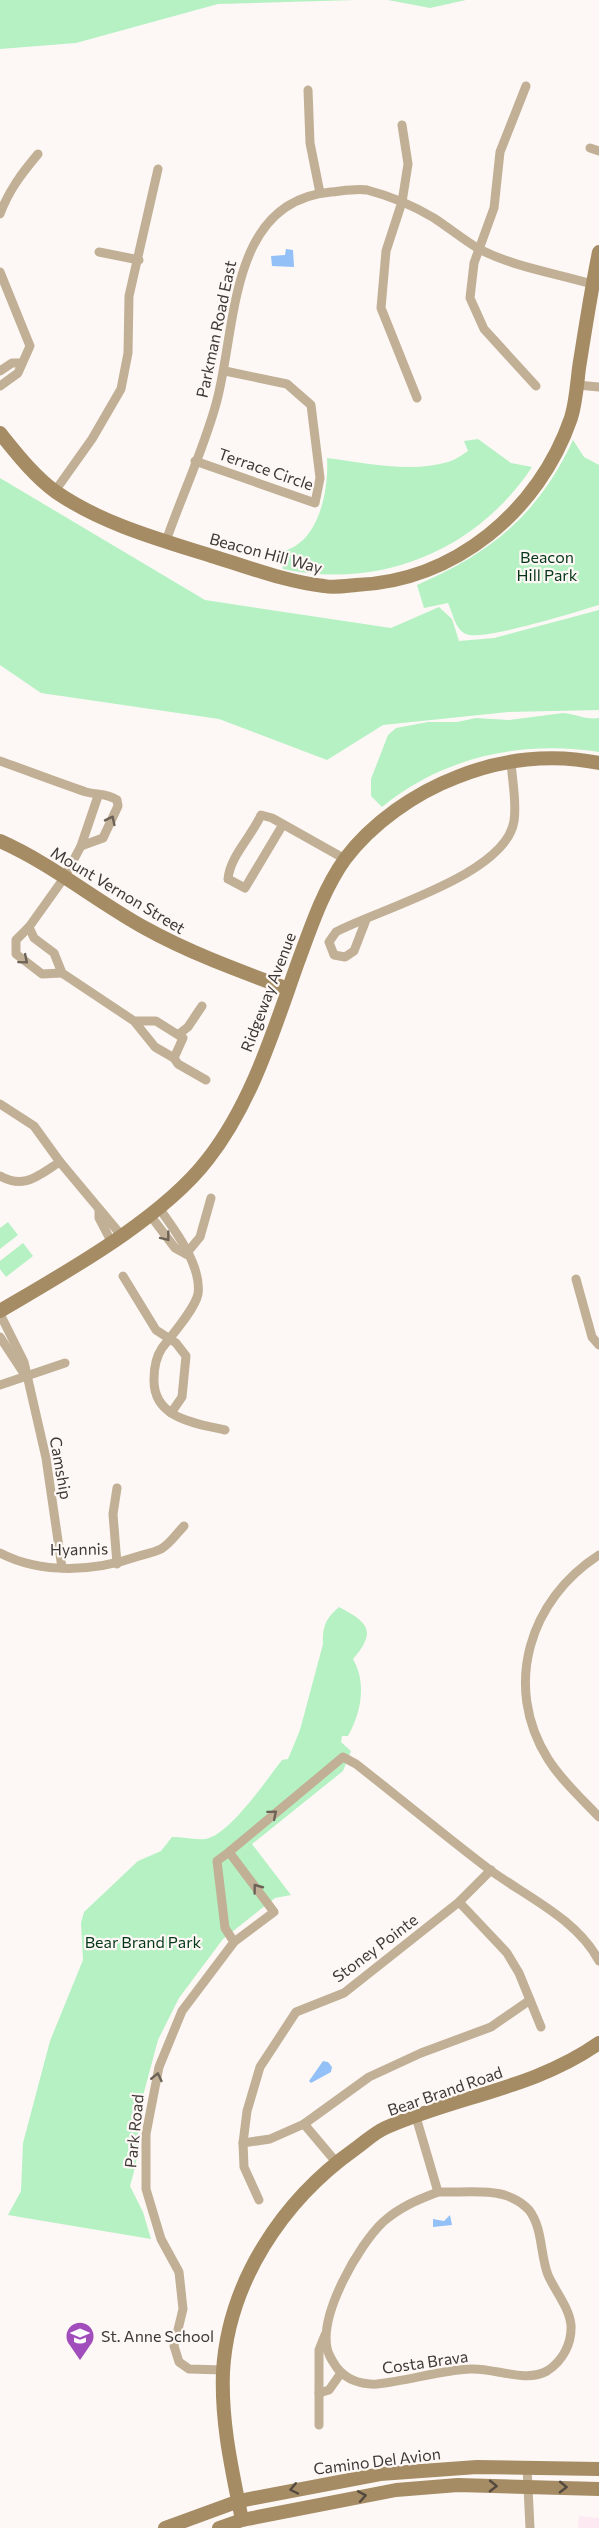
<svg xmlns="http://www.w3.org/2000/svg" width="599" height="2528" viewBox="0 0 599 2528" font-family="Commissioner,sans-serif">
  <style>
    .commercial { fill: #fce9f2 }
    .green { fill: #b5f1c3 }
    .water { fill: #93c0f7 }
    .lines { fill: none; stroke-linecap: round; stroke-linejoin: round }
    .street { stroke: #c1b095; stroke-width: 9 }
    .secondary { stroke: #a58c64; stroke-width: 14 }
    .oneway { stroke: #6c6257 }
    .oneway2 { stroke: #53493f }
    .labels { text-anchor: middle; stroke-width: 4.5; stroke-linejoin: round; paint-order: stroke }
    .street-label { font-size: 16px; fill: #3e3836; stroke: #fdf8f5 }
    .park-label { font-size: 16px; fill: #053618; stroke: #fdf8f5 }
    .poi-label { font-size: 16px; fill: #3e3836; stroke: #fdf8f5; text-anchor: start }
  </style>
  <rect width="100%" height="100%" fill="#fdf8f5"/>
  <polygon class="commercial" points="579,2516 599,2518 599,2528 578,2528"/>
  <g class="green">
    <polygon points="0,0 356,0 218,4 76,43 0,49"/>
    <polygon points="388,0 466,0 430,8"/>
    <path d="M478,439l33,24 21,4c-55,83 -151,123 -249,102l-3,-17c39,-7 49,-62 47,-94 38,5 84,15 121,4 7,-2 14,-7 20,-11l-4,-10z"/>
    <path d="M573,440l11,17 15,8v140c-20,6 -118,37 -133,29 -11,-5 -13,-20 -18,-31l-24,5 -7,-23c74,-32 121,-70 156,-145z"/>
    <polygon points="0,478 205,600 391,628 439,607 452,619 459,641 494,638 599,610 599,710 508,712 383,725 327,760 219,719 41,693 0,665"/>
    <path d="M563,713c13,1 23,7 36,5v34c-78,-12 -156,5 -217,55l-11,-11v-17l17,-44 8,-7 32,-6h29l19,-4 33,2z"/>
    <polygon points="8,1222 18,1235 0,1249 0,1228"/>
    <polygon points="23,1243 33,1256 6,1277 0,1269 0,1261"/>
    <path d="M339,1607c28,15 39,23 14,52 14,24 8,54 -5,77h-6l-1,6 10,9 -8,20 -91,73 39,51 -16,3 -52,41 -44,59 -21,42 -18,67 -4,57 -6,22 13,26 8,27 -143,-24 13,-24 2,-48 27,-102 33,-81 -2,-37 3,-11 54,-51 23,-10 11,-14c10,0 23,3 33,2 24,-3 62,-60 77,-79l6,-1 12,-29 23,-86c-1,-17 3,-26 16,-37z"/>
  </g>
  <g class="water">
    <polygon points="286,249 293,250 294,267 272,266 271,256 285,255"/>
    <polygon points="323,2061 328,2062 332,2067 331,2072 311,2083 309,2081"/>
    <polygon points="450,2215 452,2225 433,2227 433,2219 444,2221"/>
  </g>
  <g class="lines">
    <g class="street">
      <polyline points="526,86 500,152 494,208 474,263 470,298 484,329 536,386"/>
      <polyline points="308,90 310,143 320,193"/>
      <polyline points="402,125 408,164 402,202 386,251 381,308 417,398"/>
      <polyline points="590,148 599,151"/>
      <path d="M0,214c9,-24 22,-41 38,-60"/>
      <polyline points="99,252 139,260"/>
      <polyline points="0,272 30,346 18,373 0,386"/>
      <polyline points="0,371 12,363 21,363"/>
      <polyline points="577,385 599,387"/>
      <polyline points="195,461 315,503 320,478 311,405 287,384 225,371"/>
      <polyline points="55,491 92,439 121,389 128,353 129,296 158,169"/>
      <path d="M166,541c16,-46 37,-90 50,-137 21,-74 11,-203 115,-212 11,-1 26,-4 36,-2 23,6 47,16 67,28 15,10 30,22 45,31 35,18 76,24 113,35"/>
      <path d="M0,761c28,10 57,21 86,31 11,3 21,1 31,8l1,6 -15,32 -22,8"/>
      <polyline points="98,796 81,846 64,878 29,927 34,938 54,953 62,973 134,1021 155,1047 174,1058 183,1038 156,1021 134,1021"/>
      <path d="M282,826l-37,62 -17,-9c2,-23 24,-43 33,-64l11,3 73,41"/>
      <path d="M366,920l-12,31 -9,6 -11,-2 -5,-13 7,-10c43,-23 170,-57 178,-111 3,-19 -2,-41 -3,-60"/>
      <polyline points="29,927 16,940 16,954 42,974 62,973"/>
      <polyline points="179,1034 188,1027 202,1006"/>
      <polyline points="174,1058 178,1064 206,1080"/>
      <polyline points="0,1104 34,1126 60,1162"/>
      <path d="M0,1176c25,14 38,-1 60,-14l61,73"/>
      <path d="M159,1208c16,22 43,58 39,86 -3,15 -26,41 -36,54 -6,9 -8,20 -8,31 -1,39 40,44 71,51"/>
      <polyline points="99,1209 99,1218 111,1241"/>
      <polyline points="150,1215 175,1248 186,1254"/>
      <polyline points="186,1254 200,1237 211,1198"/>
      <polyline points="123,1276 156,1330 176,1343 186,1356 182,1397 171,1413"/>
      <polyline points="576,1279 592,1337 599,1345"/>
      <polyline points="0,1314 24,1362 46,1458 62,1568"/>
      <polyline points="0,1337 25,1375"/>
      <polyline points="0,1385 65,1363"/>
      <path d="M0,1553c42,22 96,18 139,3 7,-2 16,-4 22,-7 9,-5 16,-16 23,-23"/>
      <path d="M599,1555c-69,44 -97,131 -51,204 13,21 34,40 51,58"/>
      <polyline points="117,1564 113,1514 117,1488"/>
      <path d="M229,1852l114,-95 13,7c45,35 89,72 134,106 37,27 87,49 109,91"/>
      <polyline points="459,1902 507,1953 519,1973 541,2027"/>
      <polyline points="416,2117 438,2192"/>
      <polyline points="304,2124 336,2162"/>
      <polyline points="243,2143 270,2139 304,2124 369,2077 421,2053 491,2027 530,2000"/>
      <path d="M438,2192c23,1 57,-4 76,7 5,2 11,7 15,11 14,18 11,45 19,65 7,16 21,32 23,50 1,18 -8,36 -24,46 -21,12 -52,-3 -76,-2 -31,1 -62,12 -94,15 -15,1 -30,-4 -40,-16 -4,-6 -9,-13 -10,-20 -7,-35 31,-102 56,-126 17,-15 34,-22 55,-30z"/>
      <polyline points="259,2200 244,2167 243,2143 247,2111 260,2067 296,2012 344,1993 459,1902 491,1870"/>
      <polyline points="224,2370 189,2369 179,2362 174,2346 183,2309 179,2272 161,2239 146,2189 146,2134 159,2067 182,2011 234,1942 274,1912 229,1852 217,1861 225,1928 234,1942"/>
      <polyline points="319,2393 329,2390 341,2373"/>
      <polyline points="319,2425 319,2350 325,2335"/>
      <polyline points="527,2467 530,2528"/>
    </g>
    <g class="secondary">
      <path d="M0,433c17,21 34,43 56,59 46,32 105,48 159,65 36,11 72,25 109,29 10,2 22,0 32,-1 99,-4 183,-74 215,-167 5,-16 6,-34 8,-50 6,-38 12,-77 20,-116"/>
      <path d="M0,841c52,23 96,60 145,87 45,25 95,43 143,61"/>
      <path d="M0,1311c66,-39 162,-92 208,-152 44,-56 66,-130 90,-197 13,-35 25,-72 47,-103 27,-36 70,-66 112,-82 44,-18 95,-24 142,-14"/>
      <path d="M242,2520c-10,-50 -21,-97 -19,-148 5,-90 60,-172 132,-223 10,-7 19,-16 30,-21 71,-32 149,-39 214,-85"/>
      <polyline points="165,2528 239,2501 380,2474 477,2467 599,2469"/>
      <polyline points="219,2528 242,2520 396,2490 458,2485 599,2489"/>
    </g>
  </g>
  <defs><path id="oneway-chevron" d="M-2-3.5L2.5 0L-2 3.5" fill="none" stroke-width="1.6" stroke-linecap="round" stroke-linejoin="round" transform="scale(1.5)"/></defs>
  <g class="oneway">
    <use href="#oneway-chevron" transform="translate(111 820) rotate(-64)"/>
    <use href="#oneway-chevron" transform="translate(24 960) rotate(40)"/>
    <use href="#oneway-chevron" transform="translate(166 1237) rotate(52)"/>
    <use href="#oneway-chevron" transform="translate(273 1814) rotate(-40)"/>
    <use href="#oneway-chevron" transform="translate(257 1888) rotate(-127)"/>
    <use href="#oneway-chevron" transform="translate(157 2077) rotate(-77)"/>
  </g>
  <g class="oneway2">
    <use href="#oneway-chevron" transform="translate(493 2486) rotate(1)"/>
    <use href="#oneway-chevron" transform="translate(563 2487) rotate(1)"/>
    <use href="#oneway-chevron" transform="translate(294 2489) rotate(168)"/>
    <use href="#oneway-chevron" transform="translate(362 2496) rotate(-10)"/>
  </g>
  <defs>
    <g id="school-pin" transform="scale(1.5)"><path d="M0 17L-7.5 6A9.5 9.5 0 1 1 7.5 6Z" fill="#a14dbb" stroke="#fdf8f5"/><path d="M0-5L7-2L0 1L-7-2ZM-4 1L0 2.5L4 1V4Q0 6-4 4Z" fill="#fff"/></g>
  </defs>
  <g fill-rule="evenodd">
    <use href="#school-pin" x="80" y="2336"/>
  </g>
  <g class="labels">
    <g class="street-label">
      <text transform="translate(216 329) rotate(-78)" y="6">Parkman Road East</text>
      <text transform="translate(266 469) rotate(19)" y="6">Terrace Circle</text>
      <text transform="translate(266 553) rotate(15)" y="6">Beacon Hill Way</text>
      <text transform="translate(118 890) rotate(31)" y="6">Mount Vernon Street</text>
      <text transform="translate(268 992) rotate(-69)" y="6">Ridgeway Avenue</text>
      <text transform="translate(61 1468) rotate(80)" y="6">Camship</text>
      <text transform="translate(79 1549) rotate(-1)" y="6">Hyannis</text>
      <text transform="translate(375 1948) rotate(-37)" y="6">Stoney Pointe</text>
      <text transform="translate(445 2091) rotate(-19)" y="6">Bear Brand Road</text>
      <text transform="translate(134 2131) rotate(-84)" y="6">Park Road</text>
      <text transform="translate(425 2362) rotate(-8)" y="6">Costa Brava</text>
      <text transform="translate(377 2461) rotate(-7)" y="6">Camino Del Avion</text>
    </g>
    <g class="park-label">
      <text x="547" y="563">Beacon<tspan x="547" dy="18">Hill Park</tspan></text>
      <text x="143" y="1948">Bear Brand Park</text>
    </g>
    <g class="poi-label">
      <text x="101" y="2342">St. Anne School</text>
    </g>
  </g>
</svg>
